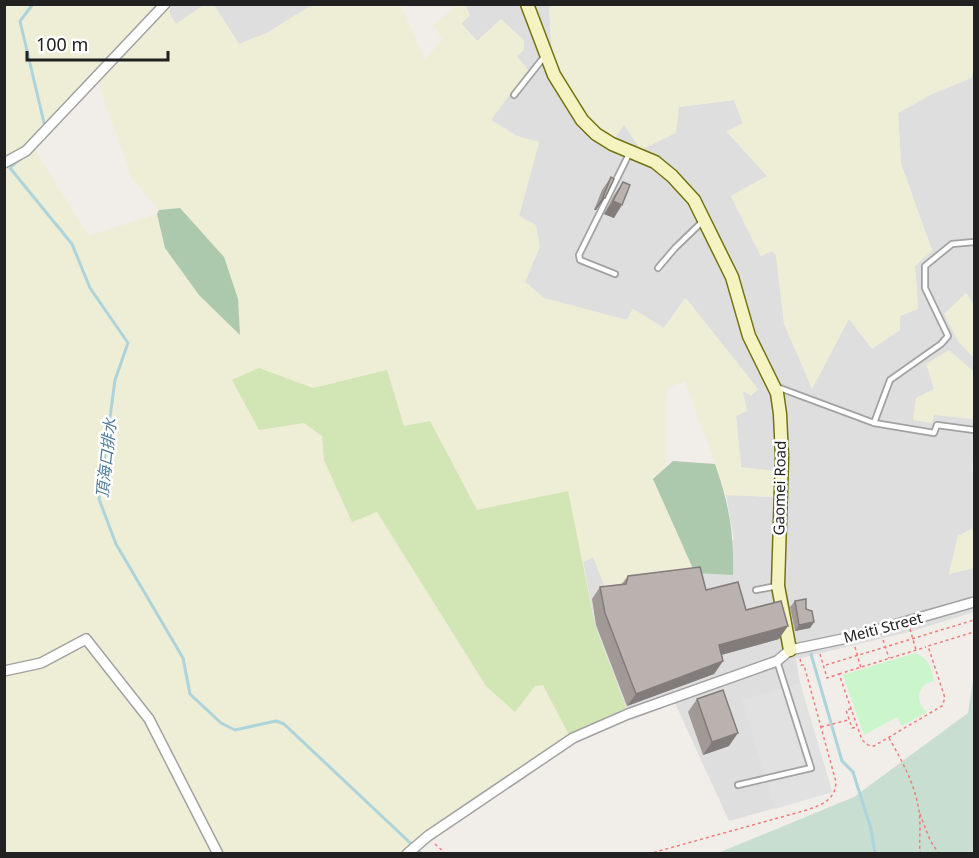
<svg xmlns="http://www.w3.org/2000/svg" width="979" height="858" viewBox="0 0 979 858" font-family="'Noto Sans','Noto Sans TC',sans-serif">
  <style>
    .residential { fill: #dfdede }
    .farmland { fill: #eeedd6; fill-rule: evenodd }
    .grass { fill: #d1e6b4 }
    .wetland { fill: #c7ded1 }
    .cemetery { fill: #acc8ad }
    .park { fill: #cbf6cb }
    .parking { fill: #e1e1e1 }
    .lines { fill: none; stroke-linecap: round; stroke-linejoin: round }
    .stream { stroke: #add4db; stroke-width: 3 }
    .lane-casing { stroke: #a2a2a2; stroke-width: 8 }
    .street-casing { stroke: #a2a2a2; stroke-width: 12 }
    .secondary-casing { stroke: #71730e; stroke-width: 15 }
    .path { stroke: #f07c7b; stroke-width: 1.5; stroke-dasharray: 3 3; stroke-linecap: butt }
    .lane { stroke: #fff; stroke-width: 4.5 }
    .street { stroke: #fff; stroke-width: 9 }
    .secondary { stroke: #f5f3c2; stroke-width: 12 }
    .wall { fill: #a09996 }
    .shaded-wall { fill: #827d7a }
    .building { fill: #bab2ae; stroke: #827d7a; stroke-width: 1.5 }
    .labels { text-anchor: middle; stroke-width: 5; stroke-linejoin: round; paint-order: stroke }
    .street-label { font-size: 15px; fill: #212121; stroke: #fff }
    .water-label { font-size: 16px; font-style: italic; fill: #4d7b9c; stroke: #fff }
  </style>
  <rect width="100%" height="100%" fill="#f1ede9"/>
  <g class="residential">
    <polygon points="169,5 204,5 176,24 170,15"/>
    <polygon points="214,5 312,5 267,33 239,44"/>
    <polygon points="465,5 549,5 552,57 624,124 679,107 734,100 743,124 727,132 767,176 731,196 761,256 772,251 776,255 784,323 900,316 918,308 915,266 932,250 901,164 898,113 932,94 971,78 974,69 974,306 967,294 958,341 974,358 974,438 972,471 974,473 974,528 958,536 949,574 974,568 974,612 913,631 796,659 800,683 832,792 729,821 675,703 632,720 626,708 595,625 583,561 593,557 734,540 726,495 773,497 741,467 736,416 685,298 664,328 633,309 627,320 544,298 525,282 540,246 519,216 539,142 517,136 491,120 527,70 477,41 461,23 470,15"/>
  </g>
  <g class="farmland">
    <path d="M5,5h164l1,10 6,9 28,-19h10l25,39 28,-11 45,-28h89l24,55 17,-21 -9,-15 25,-19h7l5,10 -9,9 16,17 24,-22 23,21v10l-7,6 11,14 -37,50 25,16 23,6 -20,74 17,9 4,21 -15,36 19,16 82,22 7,-11 31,19 22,-30 72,91 -7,7 -8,-5 4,20 -11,5 5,51 34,4 -2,26 -47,-2 -41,-114 -18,7 -1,78 -13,13 42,94 -86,25 -16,-41 -10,5 12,63 31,83 -57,27 -129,86 -39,32 -396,1zM91,73l9,15 32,91 27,31 21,-2 60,126 -41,-39 -34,-47 -8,-34 -68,22 -50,-79 -8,-19z"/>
    <polygon points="549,5 974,5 974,69 971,78 932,94 898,113 901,164 932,251 915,266 918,309 900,316 900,330 872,349 849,319 812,389 784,324 776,255 772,251 761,256 731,196 767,176 727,131 743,123 734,100 679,107 676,133 641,150 624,125 615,138 592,124 552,57"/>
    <polygon points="966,293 974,306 974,358 958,341 944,314"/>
    <polygon points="949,350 974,372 974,419 934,415 932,423 913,420 916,398 934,389 926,364"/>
    <polygon points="974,528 974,568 949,574 958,536"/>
  </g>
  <polygon class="grass" points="259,368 313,388 387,370 404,426 430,421 477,510 568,491 595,625 626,708 569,735 543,685 535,686 515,712 486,686 377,512 352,522 324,460 322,436 304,423 259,430 232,380"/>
  <polygon class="wetland" points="974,674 974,853 718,853 854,797 968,713"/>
  <g class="cemetery">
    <polygon points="180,208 224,257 238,299 240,335 199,295 165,248 157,214 159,210"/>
    <path d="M673,461l42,3c14,40 19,69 18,111l-38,-2 -42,-94z"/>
  </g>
  <path class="park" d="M915,653c14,6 16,13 19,28 -17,3 -20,20 -7,31l-25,14 -5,-9 -33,18 -21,-60z"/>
  <polygon class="parking" points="800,683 832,792 775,809 742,700"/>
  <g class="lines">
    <g class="stream">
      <polyline points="33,4 20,21 45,127"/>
      <polyline points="19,160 10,168 72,244 90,288 128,343 115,380 99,499 116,544 183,658 190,694 221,723 235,730 276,721 284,724 422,854"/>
      <polyline points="811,654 842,761 853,772 871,829 875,854"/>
    </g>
    <g class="lane-casing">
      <g id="lane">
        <polyline points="514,95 544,57"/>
        <polyline points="658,268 675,248 703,221"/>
        <polyline points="615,274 580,260 579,255 629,154"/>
        <polyline points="777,387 874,423 890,380 941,344 948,336 925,288 925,266 952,244 974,242"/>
        <polyline points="874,423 934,433 937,425 974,430"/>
        <polyline points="756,590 777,586"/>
        <polyline points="738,785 811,768 777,661"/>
      </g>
    </g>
    <g class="street-casing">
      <g id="street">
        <polyline points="4,163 26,151 165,4"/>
        <polyline points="4,671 41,663 86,639 149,719 218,854"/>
        <polyline points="407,854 428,836 573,738 628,714 777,661 790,650 852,637 974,602"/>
      </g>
    </g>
    <g class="secondary-casing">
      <polyline id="secondary" points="527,4 554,75 582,120 596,134 612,144 655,162 672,176 694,200 732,277 749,336 777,393 780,414 782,457 778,586 790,650"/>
    </g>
    <g class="path">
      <polyline points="910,629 916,650"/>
      <polyline points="883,640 889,658"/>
      <polyline points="855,647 861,668"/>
      <polyline points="820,654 827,678 839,674 862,740 868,745 874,746 942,706 945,698 928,646 974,632"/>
      <polyline points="826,665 974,620"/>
      <polyline points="839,674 926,647"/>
      <polyline points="851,709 846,710 852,728 857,727"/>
      <polyline points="821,727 848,720"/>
      <path d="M889,738c13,23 26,46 30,73 2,14 0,29 1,43"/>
      <polyline points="920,814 930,840 939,854"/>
      <polyline points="435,844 446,854"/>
      <path d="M648,854l159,-44c16,-6 28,-10 29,-28l-32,-117h-3l-1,-7"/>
    </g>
    <use href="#lane" class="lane"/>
    <use href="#street" class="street"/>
    <use href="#secondary" class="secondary"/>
  </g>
  <g class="wall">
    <polygon points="611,177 614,179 596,210 594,210 602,190"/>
    <polygon points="623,182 614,218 604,214 614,195"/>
    <polygon points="628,576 706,590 746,610 779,639 721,655 723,661 714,674 627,706 596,625 592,599 600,587 621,585"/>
    <polygon points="795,601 806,609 814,622 810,628 795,631 790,607"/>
    <polygon points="697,699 729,746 703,755 688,712"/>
  </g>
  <g class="shaded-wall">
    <polygon points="603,197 605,198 596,210 594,210"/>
    <polygon points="613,201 622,205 614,218 604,214"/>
    <polygon points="814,622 810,628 795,631 799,625"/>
    <polygon points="788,626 779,639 710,658 719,645"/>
    <polygon points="723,661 714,674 627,706 636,694"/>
    <polygon points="738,733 729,746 703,755 712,742"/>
  </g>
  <g class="building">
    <polygon points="611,177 614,179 605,198 603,197"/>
    <polygon points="623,182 630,185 622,205 613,201"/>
    <polygon points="700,567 706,590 738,582 746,610 781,601 788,626 719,645 723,661 636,694 605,613 600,587 626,584 628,576"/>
    <polygon points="806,599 806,609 812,611 814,622 799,625 795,601"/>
    <polygon points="723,690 738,733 712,742 697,699"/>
  </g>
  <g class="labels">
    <g class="street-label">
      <text transform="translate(780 488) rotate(-89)" y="5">Gaomei Road</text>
      <text transform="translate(883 628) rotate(-15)" y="5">Meiti Street</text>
    </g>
    <g class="water-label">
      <text transform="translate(106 458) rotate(-84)" y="6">頂海口排水</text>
    </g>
  </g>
  <rect width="979" height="858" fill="none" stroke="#212121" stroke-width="12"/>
  <path d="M27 51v9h141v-9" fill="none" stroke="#212121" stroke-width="3"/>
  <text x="36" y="51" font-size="18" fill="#212121" stroke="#ffffff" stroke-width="4.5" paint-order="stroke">100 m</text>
</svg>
